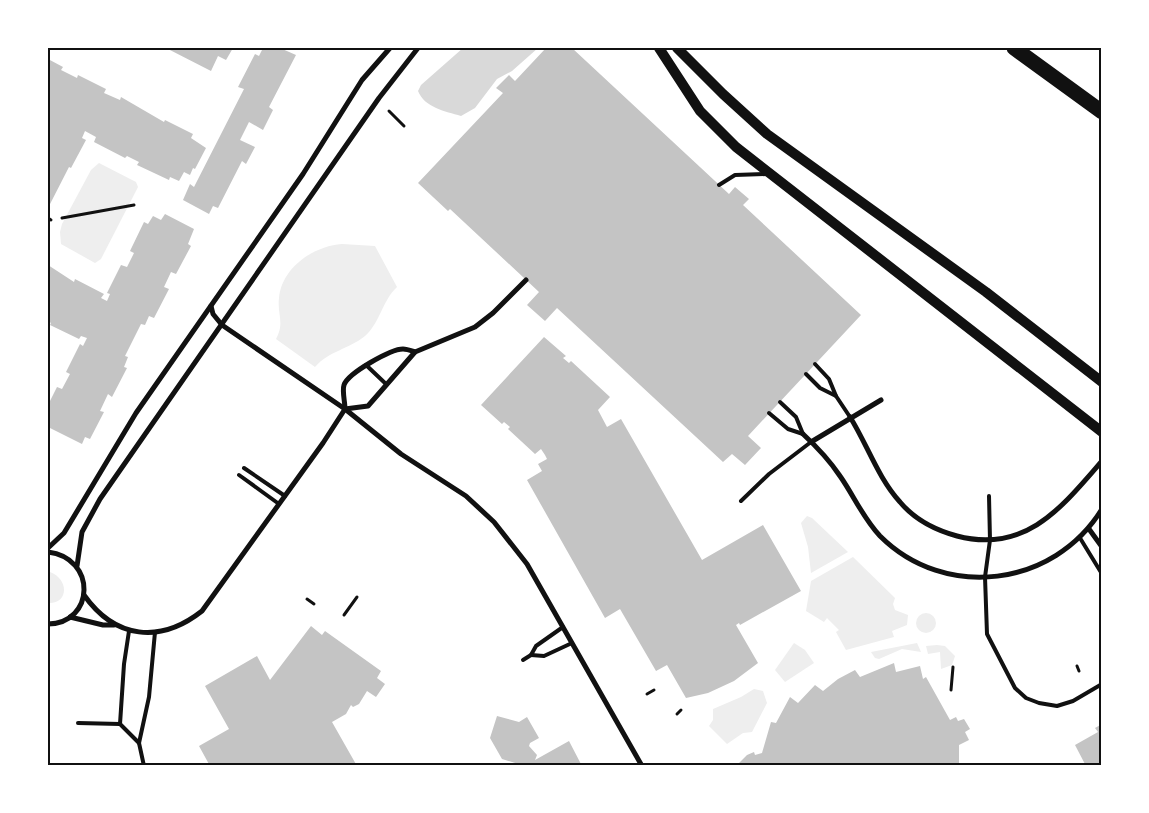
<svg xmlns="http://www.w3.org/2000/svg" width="1149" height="813" viewBox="0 0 1149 813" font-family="'IBM Plex Sans',sans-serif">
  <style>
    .green { fill: #eee }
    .water { fill: #d9d9d9 }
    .building { fill: #c4c4c4 }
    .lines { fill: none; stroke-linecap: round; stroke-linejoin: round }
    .path { stroke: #111; stroke-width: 3 }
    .service { stroke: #111; stroke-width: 4 }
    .minor { stroke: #111; stroke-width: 5 }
    .secondary { stroke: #111; stroke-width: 10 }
    .motorway { stroke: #111; stroke-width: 15 }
    .neatline { fill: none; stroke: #111; stroke-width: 2 }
  </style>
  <rect width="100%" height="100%" fill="#fff"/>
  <g class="green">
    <polygon points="99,163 136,182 138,187 101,259 95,263 61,244 60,232 62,224 91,170"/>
    <path d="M342,244l33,2 22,41c-15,14 -17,36 -32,49 -16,13 -36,15 -50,31l-39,-28c9,-17 1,-24 3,-41 3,-31 35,-52 63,-54z"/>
    <polygon points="807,516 812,518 848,552 811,573 808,547 801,523"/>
    <polygon points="853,557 895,598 893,604 895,610 908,615 907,625 892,631 894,637 846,650 836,632 839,630 827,618 824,622 806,611 811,581"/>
    <path d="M50,572c19,7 19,32 -2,31v-30z"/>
    <circle cx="926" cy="623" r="10"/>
    <polygon points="794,643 805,650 814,663 785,682 775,670"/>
    <polygon points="917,643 921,652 902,649 879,659 875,658 871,652"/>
    <polygon points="937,645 945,646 955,656 952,665 941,669 940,652 928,654 926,646"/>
    <polygon points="754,689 763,691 767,703 752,732 743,733 727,744 709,726 713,720 713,709 741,697"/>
  </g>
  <path class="water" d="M463,48h75l-26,23 -15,8 -22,29 -14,8c-16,-5 -36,-8 -43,-25l3,-6z"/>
  <g class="building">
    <polygon points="166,48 233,48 226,60 218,56 211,71"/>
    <polygon points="263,48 280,48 296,55 269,107 273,110 263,130 249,122 240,140 255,147 246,164 242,161 218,208 213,206 209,214 183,200 190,184 194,187 244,89 238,87 255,54 259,56"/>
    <polygon points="546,48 572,48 729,194 735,187 749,199 743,205 861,315 748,436 761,448 745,465 732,454 723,462 557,308 545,321 527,305 539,292 450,209 448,211 418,183 503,93 496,88 509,75 515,81"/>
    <polygon points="48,59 63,67 61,70 77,78 78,75 106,89 104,93 120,100 121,97 164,122 165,120 193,134 191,138 206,148 195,169 193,168 190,175 184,172 179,181 170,177 169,180 137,165 139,162 127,156 125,158 94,142 96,137 85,131 82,138 86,140 71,168 69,167 48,208"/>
    <polygon points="165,214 194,229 188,244 191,246 176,274 171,272 164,287 169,289 154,318 149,316 145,325 141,324 125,356 128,357 124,367 127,368 112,397 108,394 100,411 104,412 90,439 85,437 82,444 48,427 48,405 57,387 62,389 70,374 66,372 80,344 83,346 87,338 81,336 79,339 50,325 51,323 48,321 48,265 74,282 75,279 104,294 101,298 107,301 110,294 107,293 121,265 127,267 134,253 130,251 144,222 148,224 153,216 161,220"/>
    <polygon points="544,337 566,356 563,358 569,363 571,361 610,397 598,410 607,427 621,419 702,560 763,525 801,591 740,625 739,623 736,625 758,663 734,681 708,693 686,698 667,665 656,671 620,609 605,618 527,480 542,471 538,464 547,459 545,455 541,449 535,454 508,429 510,427 504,422 502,424 481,405"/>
    <polygon points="311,626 322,635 325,631 381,671 377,678 385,684 376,697 367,691 359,704 353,707 351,705 346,714 332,722 357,766 210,766 199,746 229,729 205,686 257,656 270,680"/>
    <polygon points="894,663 896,672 920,666 923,679 926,677 950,720 956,717 958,721 964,719 970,729 965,732 969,740 959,745 959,764 736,766 747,755 754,752 755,755 762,753 771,722 776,723 790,697 798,703 815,685 823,691 838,679 855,670 860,677"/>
    <polygon points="497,716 519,722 527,717 539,738 530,743 529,746 537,755 535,760 569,741 582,766 525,766 502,759 490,738"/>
    <polygon points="1102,724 1102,766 1086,766 1075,745 1098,732 1095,728"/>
  </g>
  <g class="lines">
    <g class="path">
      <polyline points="389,111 404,126"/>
      <polyline points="48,218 51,220"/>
      <polyline points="62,218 134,205"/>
      <polyline points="307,599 314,604"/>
      <polyline points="344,615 357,597"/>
      <polyline points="1077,666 1079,671"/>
      <polyline points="951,690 953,667"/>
      <polyline points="647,694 654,690"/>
      <polyline points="677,714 681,710"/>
    </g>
    <g class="service">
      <polyline points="719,185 735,175 767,174"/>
      <polyline points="815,364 829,379 836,396"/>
      <polyline points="366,365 386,384"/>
      <polyline points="806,374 820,388 836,396 850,417"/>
      <polyline points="780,402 796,417 803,434"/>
      <polyline points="769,413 788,429 803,434"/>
      <polyline points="244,468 285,496"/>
      <polyline points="239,475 279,504"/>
      <polyline points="989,496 990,540 985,577 987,634 1015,688 1026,698 1039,703 1057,706 1073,701 1102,684"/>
      <polyline points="741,501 769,474 811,442"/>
      <polyline points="1080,538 1102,574"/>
      <polyline points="563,627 536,646 531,655 544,656 572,643"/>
      <polyline points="523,660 531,655"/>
      <polyline points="78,723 120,724 124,664 129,631"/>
      <polyline points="120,724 139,743"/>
      <polyline points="144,766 139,743 149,697 155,632"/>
    </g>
    <g class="minor">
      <polyline points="211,306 213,314 222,325 345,409 401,454 466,496 494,522 527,564 642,766"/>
      <polyline points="345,409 368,406 415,352 475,327 493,313 526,280"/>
      <path d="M345,409c0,-7 -3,-18 -1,-24 4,-12 47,-36 59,-36 4,0 9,2 12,3"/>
      <path d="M850,417c17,27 28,61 50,85 15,18 35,28 57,34 69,18 105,-29 145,-75"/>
      <path d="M803,434c14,13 27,27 37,42 14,20 23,42 40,60 65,65 174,51 222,-27"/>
      <polyline points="811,442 881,400"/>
      <polyline points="1089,529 1102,547"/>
      <polyline points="48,548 64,533 136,413 303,174 362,80 390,48"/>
      <path d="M48,552c49,6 47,71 0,72"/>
      <polyline points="77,566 82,532 100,499 379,98 418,48"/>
      <path d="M84,595c31,44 76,49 118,16l121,-168 22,-34"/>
      <polyline points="70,617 103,625 114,625"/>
    </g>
    <g class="secondary">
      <polyline points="659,48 700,111 736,147 1102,432"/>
      <polyline points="677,48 723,94 767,134 986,292 1102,382"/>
    </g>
    <polyline class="motorway" points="1014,48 1102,112"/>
  </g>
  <rect width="1149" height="813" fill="none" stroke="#ffffff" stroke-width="98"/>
  <rect x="49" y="49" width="1051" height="715" class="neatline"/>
</svg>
